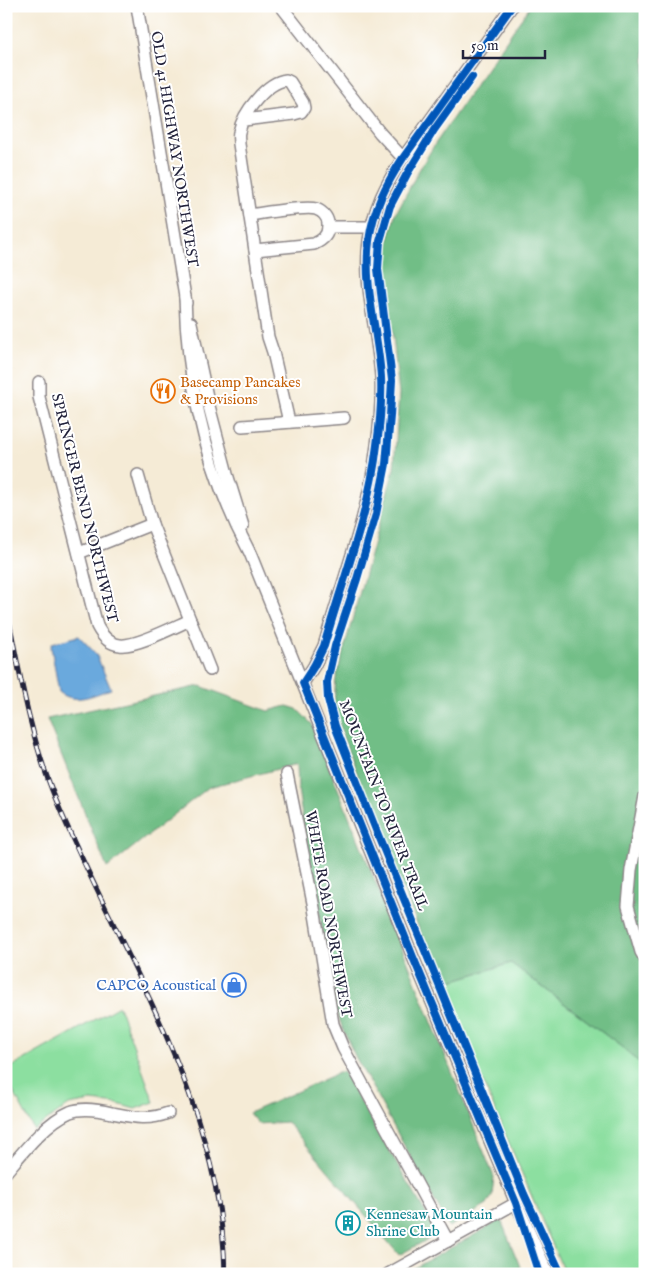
<svg xmlns="http://www.w3.org/2000/svg" width="651" height="1280" viewBox="0 0 651 1280" font-family="'IM FELL English',serif">
  <style>
    .green { fill: #8cdfa0; stroke: #57806e }
    .forest { fill: #71be86; stroke: #4a7060 }
    .water { fill: #6ba9dd; stroke: #46668c }
    .lines { fill: none; stroke-linecap: round; stroke-linejoin: round }
    .minor-casing { stroke: #8c8688; stroke-width: 14 }
    .minor { stroke: #fff; stroke-width: 11 }
    .rail-casing { stroke: #22223b; stroke-width: 5 }
    .rail { stroke: #fff; stroke-width: 3; stroke-dasharray: 9; stroke-linecap: butt }
    .cycleway-casing { stroke: #fff; stroke-width: 11 }
    .cycleway { stroke: #0057b8; stroke-width: 8 }
    .labels { text-anchor: middle; stroke-width: 4; stroke-linejoin: round; paint-order: stroke }
    .street-label { font-size: 15px; fill: #22223b; stroke: #fff }
    .food-label { font-size: 15px; fill: #c56008; stroke: #fff; text-anchor: start }
    .shop-label { font-size: 15px; fill: #366cbe; stroke: #fff; text-anchor: end }
    .culture-label { font-size: 15px; fill: #0d838f; stroke: #fff; text-anchor: start }
  </style>
  <rect width="100%" height="100%" fill="#fff"/>
  <filter id="ink" filterUnits="userSpaceOnUse"><feTurbulence type="fractalNoise" baseFrequency=".02" numOctaves="2"/><feDisplacementMap in="SourceGraphic" scale="10" xChannelSelector="R" yChannelSelector="G"/><feConvolveMatrix kernelMatrix="1 2 1 2 8 2 1 2 1" color-interpolation-filters="sRGB"/></filter>
  <filter id="wash" filterUnits="userSpaceOnUse"><feTurbulence type="fractalNoise" baseFrequency=".0096" numOctaves="4" result="noise"/><feDisplacementMap in="SourceGraphic" scale="20" xChannelSelector="R" yChannelSelector="G"/><feGaussianBlur stdDeviation="1.12" result="paint"/><feColorMatrix in="noise" values="0 0 0 0 0 0 0 0 0 0 0 0 0 0 0 0 0 1.4 0 .05"/><feComposite in="paint" operator="in"/></filter>
  <g filter="url(#wash)">
    <rect width="100%" height="100%" fill="#f5ebd6"/>
    <g class="green">
      <polygon points="511,963 632,1055 645,1070 645,1274 565,1274 441,984"/>
      <polygon points="119,1006 154,1102 135,1109 118,1104 91,1101 69,1105 34,1130 6,1078 6,1070"/>
    </g>
    <g class="forest">
      <polygon points="530,6 645,6 645,1070 632,1055 511,963 441,984 343,738 334,704 336,678 394,469 399,394 386,270 388,242 395,215 419,170 435,144"/>
      <polygon points="200,686 268,711 287,706 297,709 312,724 494,1177 492,1196 487,1205 449,1227 356,1058 343,1030 337,1012 304,829 298,789 297,764 209,787 107,868 47,719"/>
      <polygon points="343,1071 438,1234 399,1255 287,1122 258,1124 249,1113"/>
      <polygon points="501,1220 523,1274 410,1274 409,1271"/>
    </g>
    <path class="water" d="M79,636l17,18 15,35c-18,6 -36,16 -52,3l-8,-45 1,-4z"/>
  </g>
  <g filter="url(#ink)">
    <g class="lines">
      <g class="minor-casing">
        <g id="minor">
          <polyline points="137,6 186,303"/>
          <polyline points="281,6 380,133 403,158"/>
          <path d="M244,120l50,-6 7,-2 3,-4 -1,-5 -13,-21 -4,-2c-19,2 -43,32 -47,52 -1,3 0,8 0,12l29,193 5,15 16,70"/>
          <path d="M250,215c12,-2 57,-9 66,-6 8,3 13,10 12,18 0,9 -7,14 -14,17l-59,6"/>
          <polyline points="328,227 371,227"/>
          <path d="M185,297c2,90 23,177 65,256l163,404 103,246 32,71"/>
          <polyline points="191,323 209,406 227,474 243,526"/>
          <path d="M39,382v15l58,229c5,10 12,18 23,19 16,2 54,-18 70,-25"/>
          <polyline points="242,426 344,418"/>
          <polyline points="138,475 152,524 210,670"/>
          <polyline points="79,553 152,524"/>
          <path d="M303,683l11,-17 10,-20c19,-67 45,-132 53,-201 3,-22 5,-46 4,-68 -3,-45 -18,-91 -12,-136 4,-31 17,-57 34,-83l109,-152"/>
          <polyline points="287,774 314,908 333,1024 343,1048 448,1241"/>
          <polyline points="645,796 631,870 628,906 641,952 645,959"/>
          <path d="M6,1172c16,-19 40,-50 64,-60 13,-5 29,-2 42,1 20,4 36,8 56,0"/>
          <polyline points="388,1274 516,1203"/>
        </g>
      </g>
      <use href="#minor" class="minor"/>
      <g class="rail-casing">
        <path id="rail" d="M6,605c13,65 24,133 50,195 64,155 166,299 169,474"/>
      </g>
      <use href="#rail" class="rail"/>
      <g class="cycleway-casing">
        <g id="cycleway">
          <path d="M512,6l-109,152c-17,26 -30,52 -34,83 -6,45 9,91 12,136 1,22 -1,46 -4,68 -8,69 -34,134 -53,201l-10,20 -11,17 110,274 103,246 23,71"/>
          <polyline points="472,77 434,130 407,174 390,206 380,241 378,269 392,380 390,416 386,464 376,514 357,579 335,646 327,682 328,699 335,726 376,830 524,1194 561,1274"/>
        </g>
      </g>
      <use href="#cycleway" class="cycleway"/>
    </g>
  </g>
  <defs>
    <g id="restaurant-ring" transform="scale(1.25)"><circle r="9.5" fill="#fff" stroke="#e8710a" stroke-width="1.5"/><path d="M-5-6h1v4h1v-4h1v4h1v-4h1v5L-1.5 .5V6h-2V.5L-5-1ZM5-6V6H3V1.5H1.5Q1.5-4 5-6Z" fill="#e8710a"/></g>
    <g id="shop-ring" transform="scale(1.25)"><circle r="9.5" fill="#fff" stroke="#3f7fe0" stroke-width="1.5"/><path d="M-5-2.5h2.3a2.7 3.5 0 0 1 5.4 0H5L5.5 6h-11ZM-1.5-2.5h3a1.5 2.3 0 0 0-3 0Z" fill="#3f7fe0"/></g>
    <g id="building-ring" transform="scale(1.25)"><circle r="9.5" fill="#fff" stroke="#0f9aa8" stroke-width="1.5"/><path d="M-4-6H4V6H1V3H-1V6H-4ZM-2.5-4.3h1.7v1.8h-1.7ZM.8-4.3h1.7v1.8H.8ZM-2.5-1h1.7V.8h-1.7ZM.8-1h1.7V.8H.8Z" fill="#0f9aa8"/></g>
  </defs>
  <g fill-rule="evenodd">
    <use href="#restaurant-ring" x="163" y="391"/>
    <use href="#shop-ring" x="234" y="985"/>
    <use href="#building-ring" x="348" y="1223"/>
  </g>
  <g class="labels">
    <g class="street-label">
      <text transform="translate(175 149) rotate(81)" y="5">OLD 41 HIGHWAY NORTHWEST</text>
      <text transform="translate(85 508) rotate(76)" y="5">SPRINGER BEND NORTHWEST</text>
      <text transform="translate(384 805) rotate(69)" y="5">MOUNTAIN TO RIVER TRAIL</text>
      <text transform="translate(329 914) rotate(80)" y="5">WHITE ROAD NORTHWEST</text>
    </g>
    <g class="food-label">
      <text x="180" y="387">Basecamp Pancakes<tspan x="180" dy="17">&amp; Provisions</tspan></text>
    </g>
    <g class="shop-label">
      <text x="216" y="990">CAPCO Acoustical</text>
    </g>
    <g class="culture-label">
      <text x="366" y="1219">Kennesaw Mountain<tspan x="366" dy="17">Shrine Club</tspan></text>
    </g>
  </g>
  <rect width="651" height="1280" fill="none" stroke="#fff" stroke-width="25"/>
  <path d="M463 50v8h82v-8" fill="none" stroke="#22223b" stroke-width="2.5"/>
  <text x="471" y="50" font-size="15" fill="#22223b" stroke="#ffffff" stroke-width="4" paint-order="stroke">50 m</text>
</svg>
